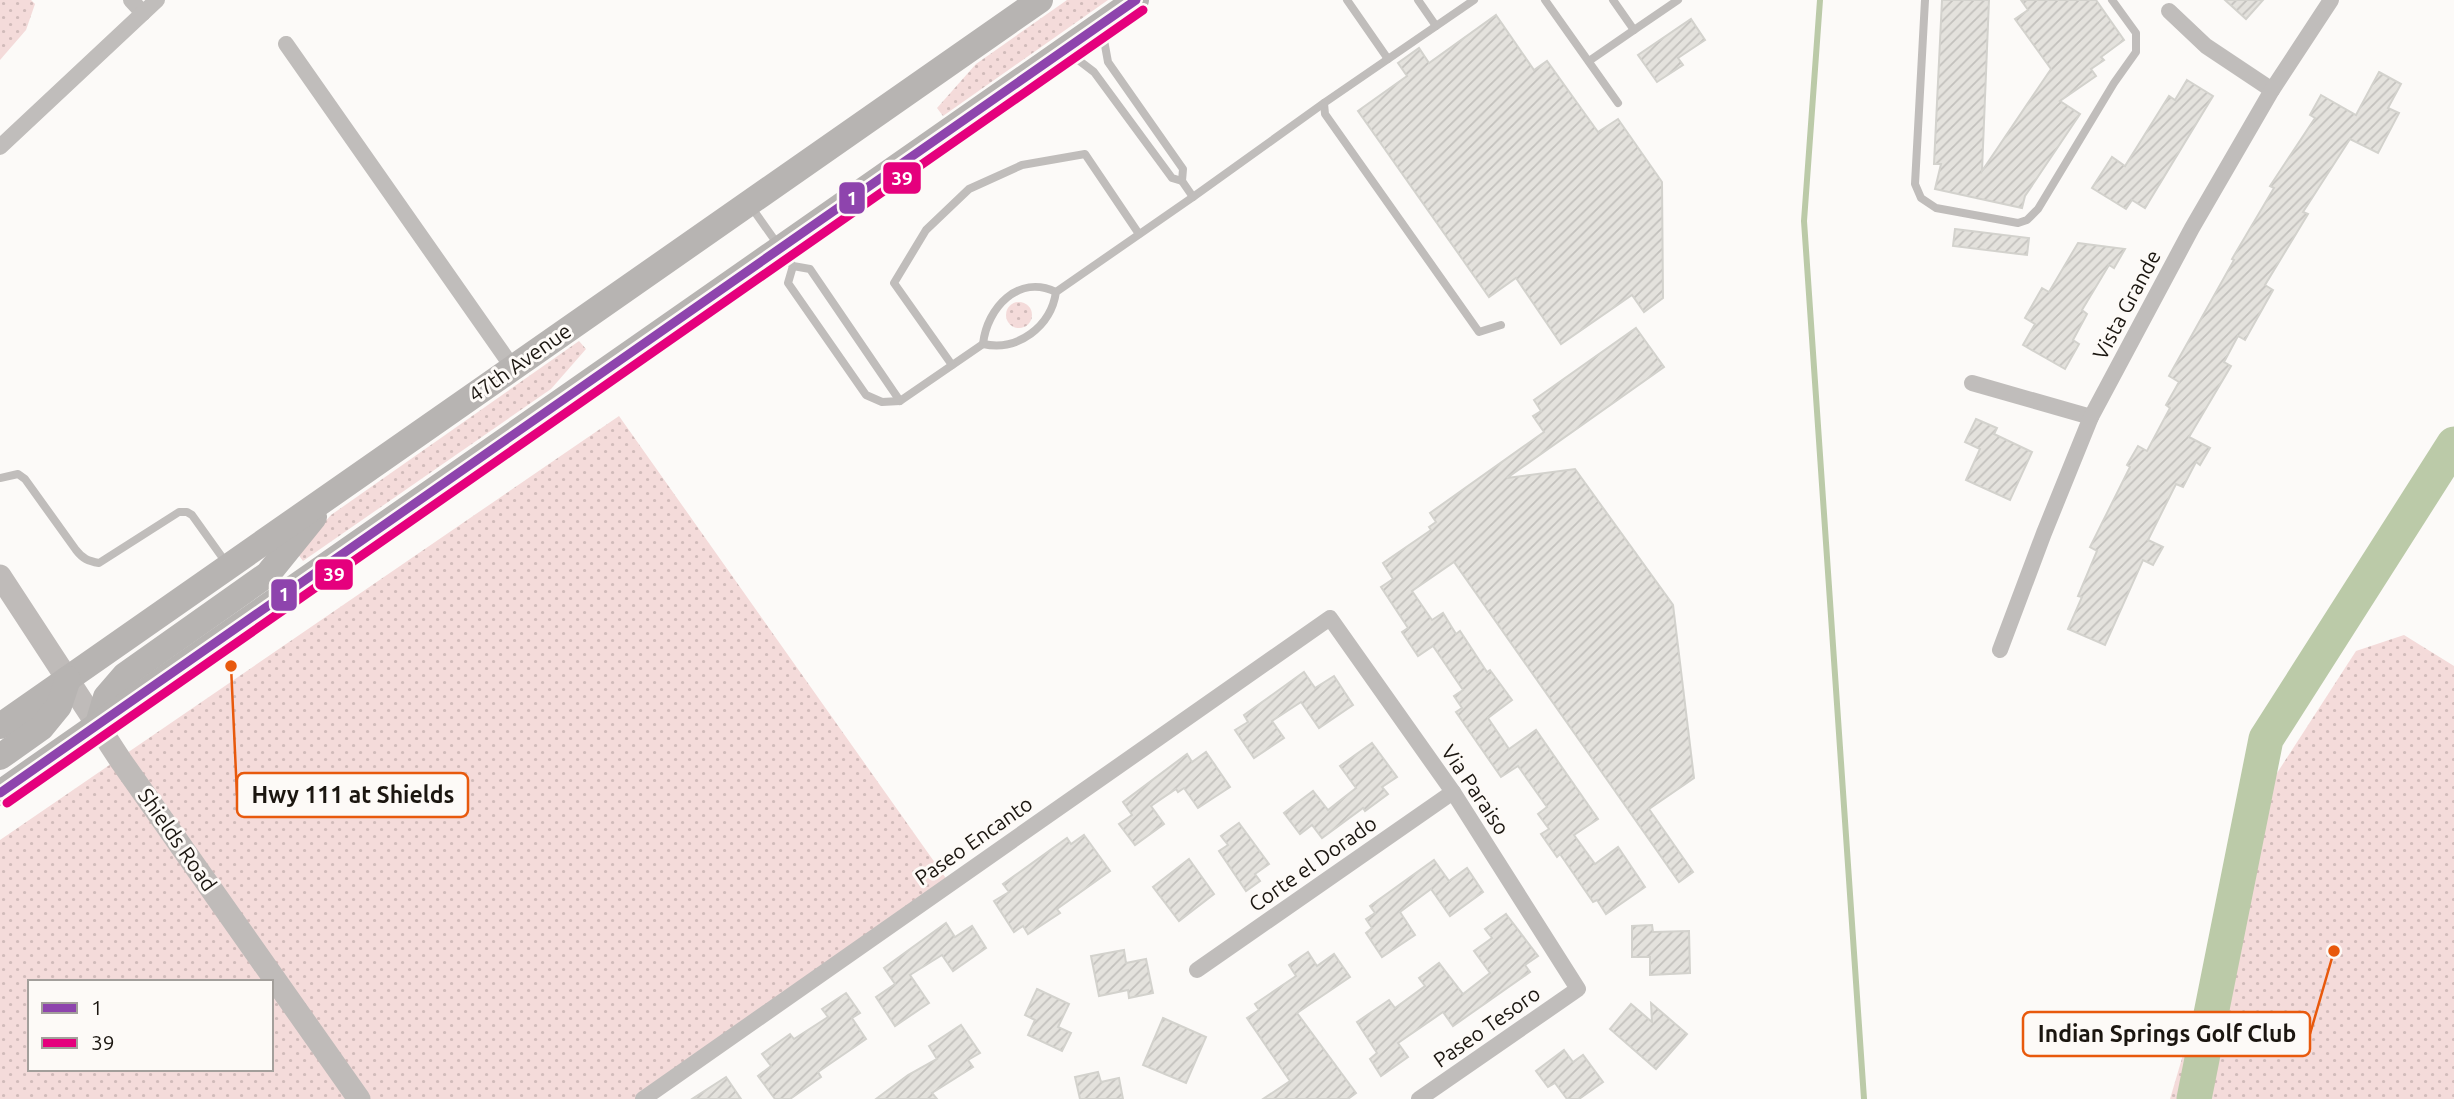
<svg xmlns="http://www.w3.org/2000/svg" width="2454" height="1099" viewBox="0 0 2454 1099" font-family="Ubuntu,sans-serif">
  <style>
    .grass { fill: url(#grass-dots); fill-rule: evenodd }
    .lines { fill: none; stroke-linecap: round; stroke-linejoin: round }
    .stream { stroke: #bbcaa8; stroke-width: 6 }
    .river { stroke: #bbcaa8; stroke-width: 35 }
    .building { fill: url(#building-hatch); stroke: #d3d2cd; stroke-width: 2 }
    .lane { stroke: #c0bdbb; stroke-width: 8 }
    .street { stroke: #c0bdbb; stroke-width: 16 }
    .secondary { stroke: #bfbbb9; stroke-width: 23 }
    .primary { stroke: #b7b4b2; stroke-width: 26 }
    .bus-1-casing { stroke: #fdfaf7; stroke-width: 14 }
    .bus-2-casing { stroke: #fdfaf7; stroke-width: 14 }
    .bus-1 { stroke: #8e44ad; stroke-width: 9 }
    .bus-2 { stroke: #e5007d; stroke-width: 9 }
    .labels { text-anchor: middle; stroke-width: 6; stroke-linejoin: round; paint-order: stroke }
    .street-label { font-size: 21px; fill: #1b1610; stroke: #fdfaf7 }
    .leader { fill: none; stroke: #e8590c; stroke-width: 2.5 }
    .callout-dot { fill: #e8590c; stroke: #fdfaf7; stroke-width: 2.5 }
    .callout { fill: #fdfaf7; stroke: #e8590c; stroke-width: 2.5 }
    .callout-label { font-size: 23px; text-anchor: middle; font-weight: bold; fill: #1b1610 }
    .line-badge { stroke: #fdfaf7; stroke-width: 2.5 }
    .badge-label { font-size: 19px; text-anchor: middle; font-weight: bold; fill: #fff }
  </style>
  <defs>
    <pattern id="grass-dots" width="8" height="8" patternUnits="userSpaceOnUse" patternTransform="scale(1.75)"><rect width="8" height="8" fill="#f4dbda"/><path d="M2 2h.1M6 6h.1" fill="none" stroke="#d1bbba" stroke-width="1.8" stroke-linecap="round"/></pattern>
    <pattern id="building-hatch" width="6" height="6" patternUnits="userSpaceOnUse" patternTransform="scale(1.75)"><rect width="6" height="6" fill="#e4e2dd"/><path d="M-1 1l2-2M0 6l6-6M5 7l2-2" fill="none" stroke="#c3c1bd"/></pattern>
  </defs>
  <rect width="100%" height="100%" fill="#fcfaf8"/>
  <g class="grass">
    <polygon points="0,0 31,0 35,4 26,30 0,60"/>
    <polygon points="1067,0 1108,0 943,116 937,108 976,64"/>
    <circle cx="1019" cy="315" r="13"/>
    <polygon points="579,341 586,349 551,389 303,561 297,553 331,515"/>
    <path d="M619,416l331,468 -307,215h-643v-259zM30,982h241v87h-241z"/>
    <polygon points="2404,635 2454,666 2454,1099 2170,1099 2257,804 2356,651"/>
  </g>
  <g class="lines">
    <polyline class="stream" points="1820,0 1804,221 1864,1099"/>
    <polyline class="river" points="2194,1099 2266,739 2454,444"/>
  </g>
  <g class="building">
    <polygon points="1942,0 1989,0 1982,171 2051,69 2015,19 2028,10 2021,0 2096,0 2124,40 2101,57 2104,60 2091,69 2096,76 2060,101 2080,114 2025,196 2022,208 1935,189 1941,164 1934,164"/>
    <polygon points="2225,0 2263,0 2246,19"/>
    <polygon points="1496,15 1534,70 1547,61 1598,132 1618,119 1662,182 1663,298 1644,312 1632,295 1561,344 1516,278 1489,297 1358,111 1407,76 1398,63 1419,48 1429,63"/>
    <polygon points="1691,19 1705,40 1678,58 1683,65 1657,82 1638,55"/>
    <polygon points="2379,72 2401,84 2388,108 2399,113 2378,153 2350,139 2303,212 2308,214 2265,285 2273,290 2245,340 2238,336 2224,362 2231,366 2189,437 2210,448 2200,465 2196,462 2183,487 2176,484 2148,540 2163,547 2153,565 2143,560 2105,645 2068,629 2082,597 2078,596 2097,551 2090,547 2130,467 2127,465 2138,446 2147,451 2170,408 2166,405 2179,382 2169,376 2234,260 2232,259 2274,188 2270,186 2315,118 2310,115 2321,95 2356,115"/>
    <polygon points="2187,80 2213,96 2145,208 2132,200 2126,209 2092,188 2112,157 2125,166 2169,96 2175,100"/>
    <polygon points="1955,229 2029,238 2027,255 1953,246"/>
    <polygon points="2078,243 2125,249 2114,268 2109,265 2082,310 2087,314 2073,340 2079,344 2065,369 2023,345 2035,324 2025,318 2042,288 2049,292"/>
    <polygon points="1636,328 1664,367 1507,478 1575,469 1673,605 1694,778 1649,809 1693,872 1679,882 1454,562 1412,591 1432,620 1443,613 1456,634 1460,631 1487,672 1490,670 1512,700 1488,718 1509,749 1536,730 1598,819 1574,835 1595,864 1618,847 1645,887 1606,914 1597,900 1593,902 1560,854 1557,857 1541,834 1549,829 1538,814 1547,807 1518,766 1501,777 1456,712 1462,708 1454,696 1463,690 1433,646 1418,656 1402,632 1408,628 1381,587 1393,579 1383,563 1431,530 1429,527 1436,522 1430,513 1544,432 1533,416 1541,411 1534,400"/>
    <polygon points="1976,419 1997,428 1994,434 2032,452 2010,500 1966,480 1980,449 1965,442"/>
    <polygon points="1304,672 1315,688 1334,676 1353,705 1319,728 1301,702 1272,721 1284,738 1254,758 1235,730 1248,722 1244,715"/>
    <polygon points="1372,743 1397,777 1382,787 1388,794 1365,811 1363,808 1322,838 1312,825 1300,834 1284,813 1313,791 1328,810 1356,788 1340,766"/>
    <polygon points="1206,752 1230,787 1198,808 1184,788 1178,792 1176,789 1151,806 1164,824 1135,845 1119,824 1132,815 1123,802 1187,754 1192,762"/>
    <polygon points="1239,823 1269,864 1255,874 1260,881 1246,891 1219,851 1228,845 1221,836"/>
    <polygon points="1084,835 1110,871 1057,909 1060,913 1028,934 1023,926 1014,932 994,901 1009,892 1003,884 1067,838 1071,844"/>
    <polygon points="1189,859 1214,894 1179,921 1153,887"/>
    <polygon points="1434,860 1449,881 1467,868 1483,892 1450,916 1431,889 1400,912 1415,935 1382,957 1366,933 1372,928 1366,919 1375,913 1370,906"/>
    <polygon points="1506,914 1538,956 1525,965 1530,972 1453,1026 1443,1012 1398,1043 1408,1057 1381,1076 1370,1059 1377,1053 1357,1022 1389,1000 1395,1008 1425,986 1419,978 1439,963 1463,994 1490,973 1474,951 1492,938 1485,929"/>
    <polygon points="946,923 955,937 972,926 986,948 953,971 942,955 910,975 929,1003 895,1026 876,997 895,984 884,968"/>
    <polygon points="1652,925 1653,932 1689,931 1690,973 1650,975 1650,957 1632,957 1632,926"/>
    <polygon points="1124,950 1126,963 1146,959 1153,993 1129,998 1128,990 1099,996 1091,956"/>
    <polygon points="1308,952 1317,966 1334,954 1350,977 1297,1013 1356,1093 1348,1099 1263,1099 1290,1081 1247,1018 1259,1010 1255,1004 1296,976 1289,965"/>
    <polygon points="1037,989 1069,1004 1058,1027 1071,1033 1062,1051 1028,1035 1035,1020 1025,1015"/>
    <polygon points="846,993 860,1013 852,1018 866,1039 818,1072 821,1077 790,1099 775,1099 758,1076 771,1066 762,1054 790,1034 794,1039 828,1017 822,1009"/>
    <polygon points="1651,1003 1687,1034 1656,1069 1610,1029 1631,1004 1652,1022"/>
    <polygon points="1163,1018 1206,1037 1186,1083 1143,1065"/>
    <polygon points="961,1025 980,1053 968,1060 973,1067 932,1093 937,1099 876,1099 908,1075 937,1059 929,1046"/>
    <polygon points="1564,1050 1573,1062 1583,1055 1603,1082 1579,1099 1567,1099 1555,1083 1548,1087 1536,1071"/>
    <polygon points="1098,1072 1101,1082 1119,1078 1123,1099 1080,1099 1075,1077"/>
    <polygon points="726,1077 741,1099 692,1099"/>
  </g>
  <g class="lines">
    <g class="lane">
      <polyline points="1347,0 1388,59"/>
      <polyline points="1418,0 1436,26"/>
      <polyline points="1474,0 1324,103 1325,114 1479,332 1501,325"/>
      <polyline points="1545,0 1618,103"/>
      <polyline points="1613,0 1634,30 1678,0"/>
      <polyline points="1925,0 1915,184 1921,198 1936,208 2018,223 2027,220 2038,209 2114,83 2136,52 2136,33 2112,0"/>
      <polyline points="1107,30 1104,40 1108,62 1183,169 1182,181 1193,197 1324,103"/>
      <polyline points="1064,58 1077,59 1094,72 1172,178 1182,181"/>
      <polyline points="1589,61 1634,30"/>
      <polyline points="752,208 793,266 810,269 900,401"/>
      <path d="M793,266l-5,17 78,112 16,7 18,-1 83,-57c4,-36 35,-70 73,-52"/>
      <path d="M983,344c35,8 68,-18 73,-52l137,-95"/>
      <polyline points="952,365 894,283 926,230 969,189 1022,165 1085,154 1139,234"/>
      <path d="M0,478l18,-4 7,5 51,71c7,9 12,11 23,13l80,-51h8l5,3 35,49"/>
    </g>
    <g class="street">
      <polyline points="131,0 143,13"/>
      <polyline points="2169,11 2206,46 2272,90"/>
      <polyline points="286,44 513,368"/>
      <polyline points="0,147 157,0"/>
      <polyline points="1972,383 2091,417"/>
      <polyline points="2000,650 2044,533 2091,417 2192,228 2272,90 2331,0"/>
      <polyline points="1197,970 1453,792"/>
      <polyline points="643,1099 1330,618 1453,792 1578,989 1419,1099"/>
    </g>
    <polyline class="secondary" points="0,576 121,761 359,1099"/>
    <g class="primary">
      <polyline points="98,724 106,697 125,675 268,574 314,517"/>
      <polyline points="0,726 1040,0"/>
      <polyline points="0,757 41,728 59,706 68,679"/>
      <polyline points="0,793 1136,0"/>
    </g>
    <g class="bus-1-casing">
      <polyline id="bus-1" points="0,793 1136,0"/>
    </g>
    <g class="bus-2-casing">
      <polyline id="bus-2" points="7,803 1143,10"/>
    </g>
    <use href="#bus-1" class="bus-1"/>
    <use href="#bus-2" class="bus-2"/>
  </g>
  <g class="labels">
    <g class="street-label">
      <text transform="translate(2127 305) rotate(-62)" y="7">Vista Grande</text>
      <text transform="translate(520 363) rotate(-35)" y="7">47th Avenue</text>
      <text transform="translate(1475 790) rotate(56)" y="7">Via Paraiso</text>
      <text transform="translate(177 840) rotate(55)" y="7">Shields Road</text>
      <text transform="translate(974 841) rotate(-35)" y="7">Paseo Encanto</text>
      <text transform="translate(1313 864) rotate(-35)" y="7">Corte el Dorado</text>
      <text transform="translate(1487 1027) rotate(-35)" y="7">Paseo Tesoro</text>
    </g>
  </g>
  <path class="leader" d="M231 666L237 795M2334 951L2310 1034"/>
  <g class="callout-dot">
    <circle cx="231" cy="666" r="7"/>
    <circle cx="2334" cy="951" r="7"/>
  </g>
  <g class="callout">
    <rect x="237" y="773" width="231" height="44" rx="7"/>
    <rect x="2023" y="1012" width="287" height="44" rx="7"/>
  </g>
  <g class="callout-label">
    <text x="353" y="803">Hwy 111 at Shields</text>
    <text x="2167" y="1042">Indian Springs Golf Club</text>
  </g>
  <g class="line-badge">
    <rect x="882" y="161" width="40" height="34" rx="7" fill="#e5007d"/>
    <rect x="838" y="181" width="28" height="34" rx="7" fill="#8e44ad"/>
    <rect x="314" y="558" width="40" height="33" rx="7" fill="#e5007d"/>
    <rect x="270" y="578" width="28" height="34" rx="7" fill="#8e44ad"/>
  </g>
  <g class="badge-label">
    <text x="902" y="185">39</text>
    <text x="852" y="205">1</text>
    <text x="334" y="581">39</text>
    <text x="284" y="601">1</text>
  </g>
  <rect x="28" y="980" width="245" height="91" fill="#fdfaf7" stroke="#a39f9b" stroke-width="2"/>
  <rect x="42" y="1003" width="35" height="10" fill="#8e44ad" stroke="#a39f9b" stroke-width="2"/>
  <text x="91" y="1015" font-size="21" fill="#1b1610">1</text>
  <rect x="42" y="1038" width="35" height="10" fill="#e5007d" stroke="#a39f9b" stroke-width="2"/>
  <text x="91" y="1050" font-size="21" fill="#1b1610">39</text>
</svg>
